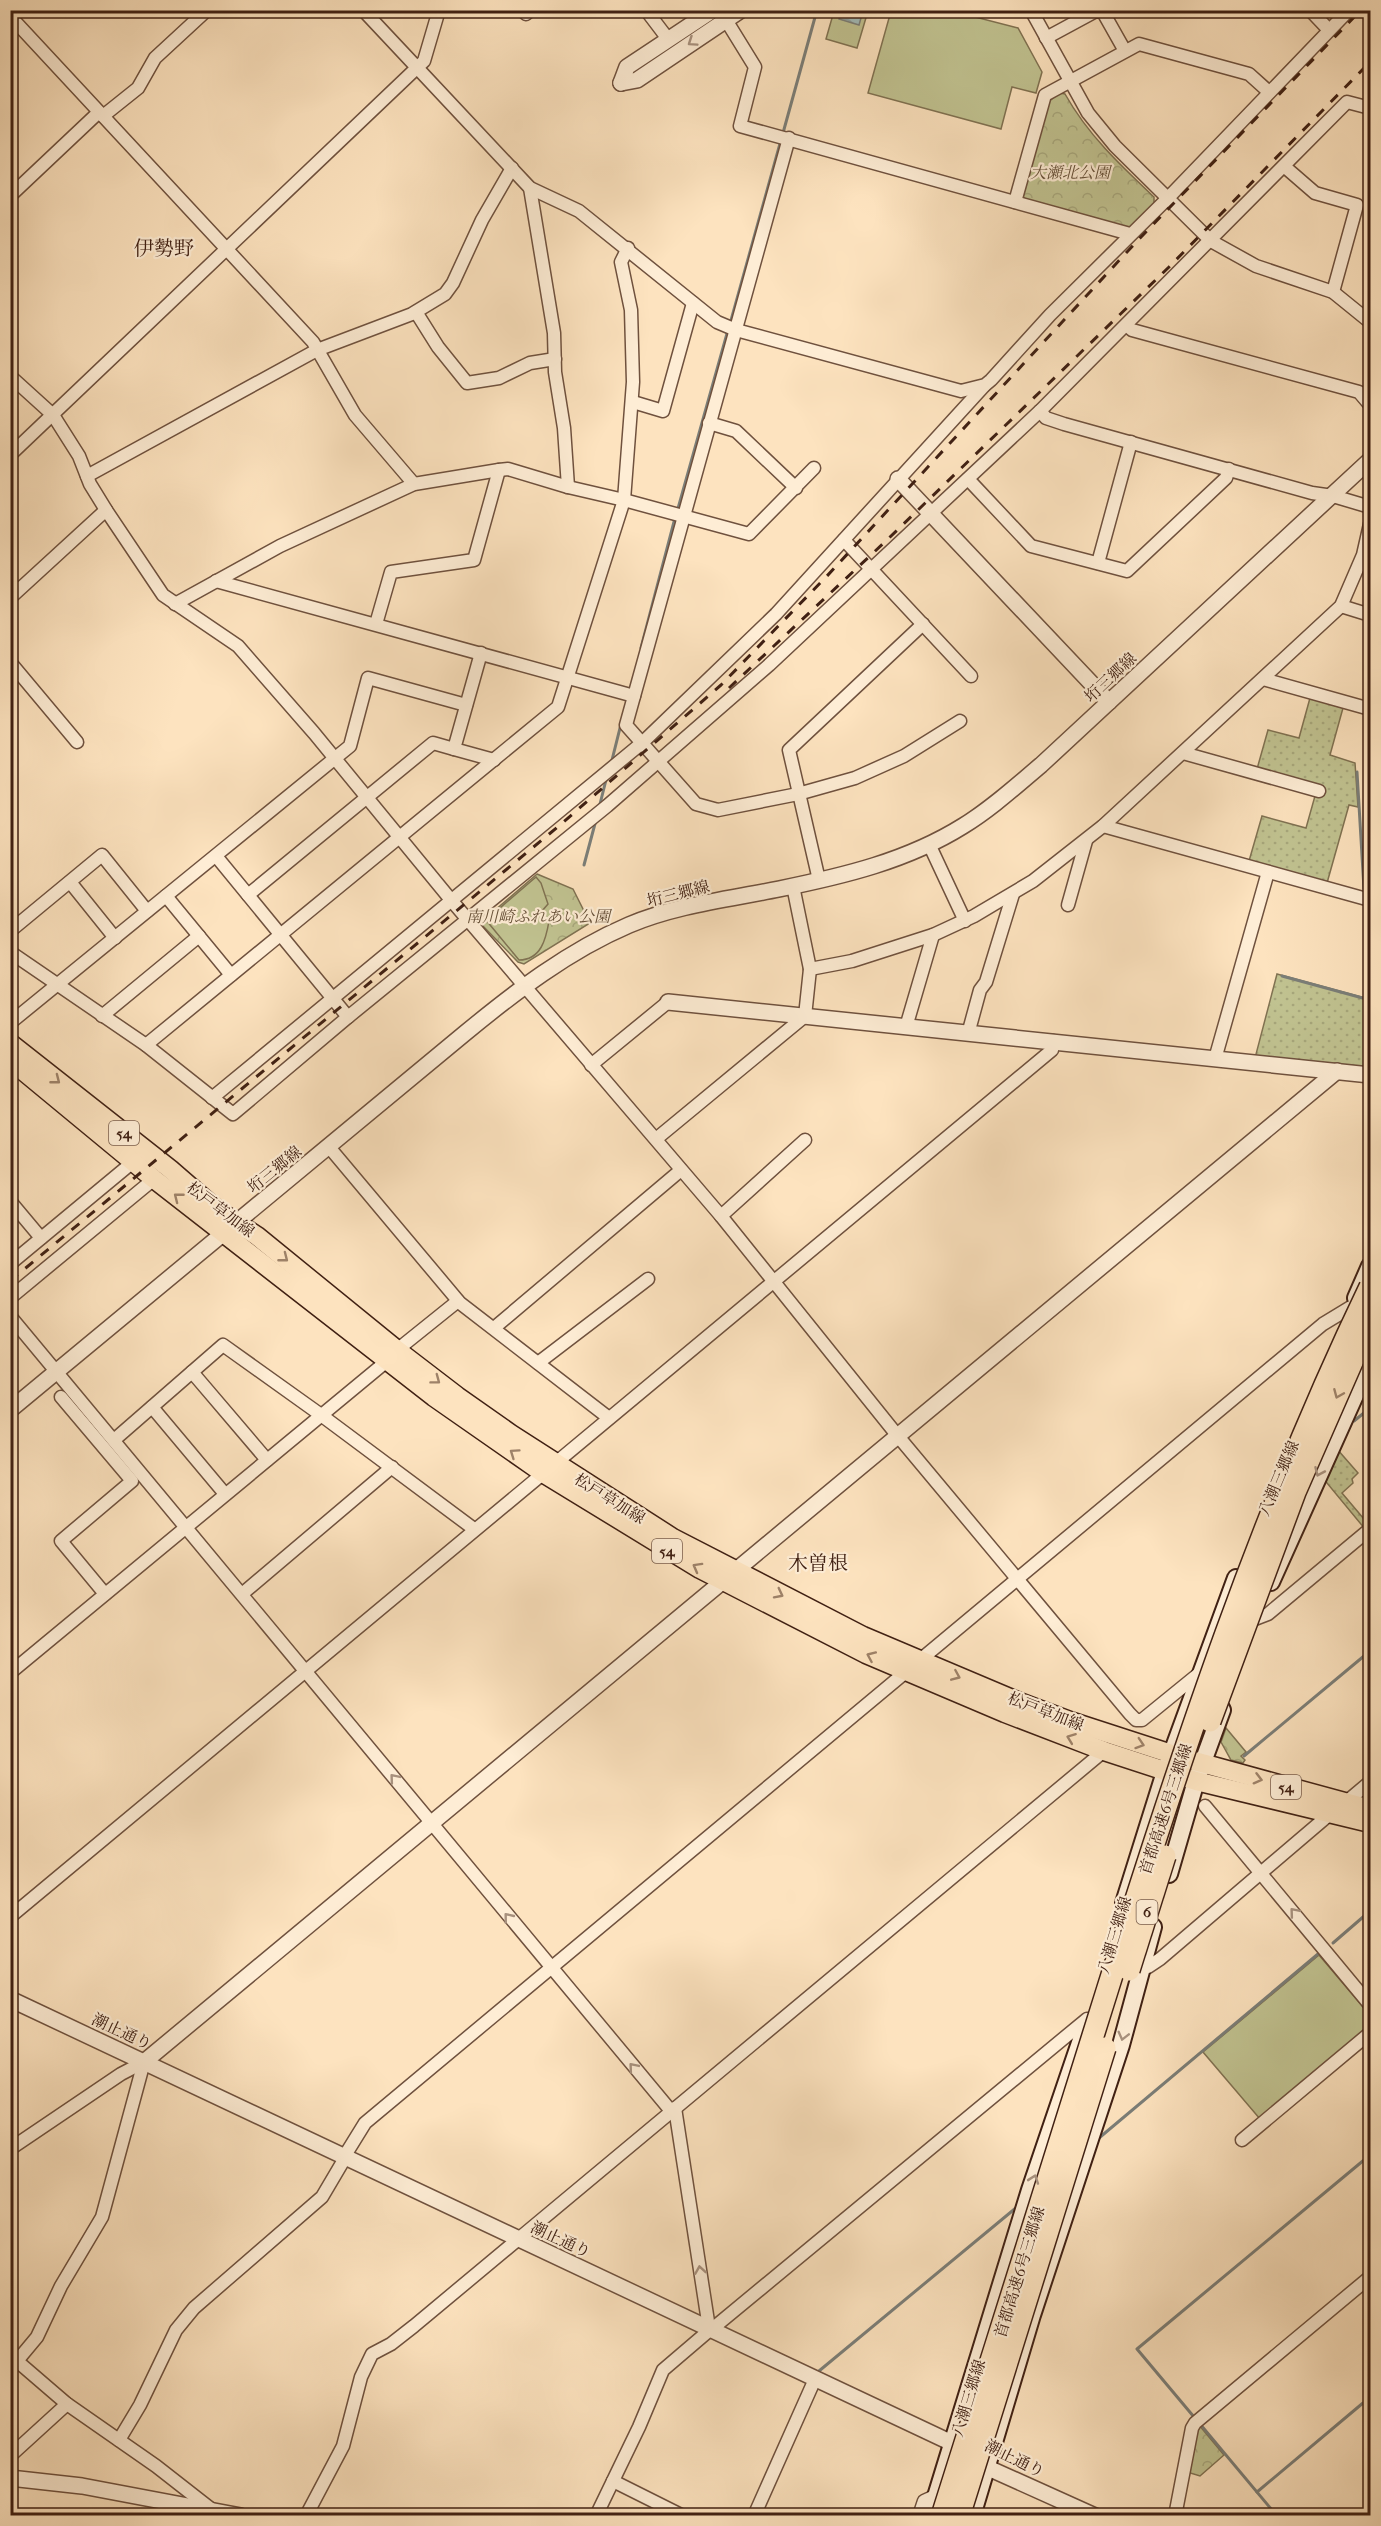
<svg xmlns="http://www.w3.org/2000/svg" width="1381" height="2526" viewBox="0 0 1381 2526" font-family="'IM FELL French Canon','Noto Serif JP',serif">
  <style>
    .grass { fill: url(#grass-dots); stroke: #807252; stroke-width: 1.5 }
    .park { fill: url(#park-crowns); stroke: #807252; stroke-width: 1.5 }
    .pitch { fill: #c1c391; stroke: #807252; stroke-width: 1.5 }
    .water { fill: url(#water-waves); stroke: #7b7e78; stroke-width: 1.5 }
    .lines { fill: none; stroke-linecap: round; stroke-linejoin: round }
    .stream { stroke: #7b7e78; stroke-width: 3 }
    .minor-casing { stroke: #6f513e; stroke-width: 15 }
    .tertiary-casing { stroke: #6f513e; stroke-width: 18 }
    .secondary-casing { stroke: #402013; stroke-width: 20 }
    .primary-casing { stroke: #402013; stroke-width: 21 }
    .minor { stroke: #feedd5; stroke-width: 12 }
    .tertiary { stroke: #feedd5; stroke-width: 15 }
    .secondary { stroke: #feedd5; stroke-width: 16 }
    .primary { stroke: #fde3bf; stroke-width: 18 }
    .rail { stroke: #402013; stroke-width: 3; stroke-dasharray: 10 10; stroke-linecap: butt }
    .motorway-bridge-casing { stroke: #402013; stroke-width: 24; stroke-linecap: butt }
    .motorway-bridge { stroke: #fde3bf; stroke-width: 21 }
    .oneway { stroke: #a8917e }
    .oneway2 { stroke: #9e8269 }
    .labels { text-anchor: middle; stroke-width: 4.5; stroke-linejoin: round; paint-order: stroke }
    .shield { fill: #feedd5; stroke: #795e4d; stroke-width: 1.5 }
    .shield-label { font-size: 15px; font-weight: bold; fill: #402013 }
    .park-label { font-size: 16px; font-style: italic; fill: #675139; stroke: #feedd5 }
    .street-label { font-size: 16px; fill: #402013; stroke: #feedd5 }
    .quarter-label { font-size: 20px; fill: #402013; stroke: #feedd5 }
  </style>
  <defs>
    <pattern id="grass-dots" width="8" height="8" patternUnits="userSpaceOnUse" patternTransform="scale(1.5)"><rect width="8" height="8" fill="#c1c391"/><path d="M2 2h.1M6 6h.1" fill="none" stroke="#a7a77c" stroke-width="1.8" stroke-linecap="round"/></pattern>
    <pattern id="park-crowns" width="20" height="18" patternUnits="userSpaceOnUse" patternTransform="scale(1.5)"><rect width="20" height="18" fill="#c1c391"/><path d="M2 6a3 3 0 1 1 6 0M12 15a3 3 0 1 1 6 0" fill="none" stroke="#a7a77c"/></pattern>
    <pattern id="water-waves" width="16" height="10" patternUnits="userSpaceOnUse" patternTransform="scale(1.5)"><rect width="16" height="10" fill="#a2bcbb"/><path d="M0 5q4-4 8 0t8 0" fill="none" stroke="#8da1a0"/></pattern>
  </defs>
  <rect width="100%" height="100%" fill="#fde3bf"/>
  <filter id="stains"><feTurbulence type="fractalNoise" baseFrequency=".00333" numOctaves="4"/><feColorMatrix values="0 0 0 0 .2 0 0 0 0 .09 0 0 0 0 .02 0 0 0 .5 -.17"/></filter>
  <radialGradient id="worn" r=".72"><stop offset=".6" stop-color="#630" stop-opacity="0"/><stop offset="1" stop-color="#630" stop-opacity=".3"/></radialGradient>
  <g class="grass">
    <polygon points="1310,698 1343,708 1330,755 1355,763 1358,807 1349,805 1327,883 1249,861 1262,816 1306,828 1315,796 1257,769 1268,730 1299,738"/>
    <polygon points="1277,974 1369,999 1370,1070 1255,1058"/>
    <polygon points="1337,1449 1358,1473 1352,1479 1353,1483 1342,1493 1369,1525 1365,1529 1322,1477"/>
  </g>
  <g class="park">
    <path d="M1060,93l5,1c23,41 55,71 89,103v7l-24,23 -6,1 -99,-28 -2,-4 25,-94z"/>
    <polygon points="537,874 573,889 590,923 524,964 518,962 480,923"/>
    <polygon points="1226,1728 1246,1752 1241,1756 1245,1760 1243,1763 1231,1760 1221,1742"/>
    <polygon points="1199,2425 1224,2455 1200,2476 1187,2472"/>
  </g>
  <g class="pitch">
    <polygon points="834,11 868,11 857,48 826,39"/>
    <polygon points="891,11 912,11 929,15 931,11 952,11 1018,28 1042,72 1036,93 1012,87 1001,129 868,93"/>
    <path d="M536,877l5,6 7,21 -6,7 2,6 5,4c-3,18 -8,39 -30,39l-33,-40z"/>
    <polygon points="1319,1955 1370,2015 1370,2026 1260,2119 1203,2052"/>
  </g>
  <polygon class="water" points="841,11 863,11 859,25 839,19"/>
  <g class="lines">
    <g class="stream">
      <polyline points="783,133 817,10"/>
      <polyline points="730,324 781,140"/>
      <polyline points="677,512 728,330"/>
      <polyline points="641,648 675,518"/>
      <polyline points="611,764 621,724"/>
      <polyline points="1357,772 1364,889"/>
      <polyline points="599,808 607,776"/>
      <polyline points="584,865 596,820"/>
      <polyline points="1365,908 1370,992"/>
      <polyline points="1282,976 1370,1000"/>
      <polyline points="1354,1421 1370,1408"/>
      <polyline points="1244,1756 1370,1651"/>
      <polyline points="1367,1794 1370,1791"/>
      <polyline points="1333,1943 1370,1911"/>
      <polyline points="1099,2138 1318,1954"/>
      <polyline points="819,2371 1017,2207"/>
      <polyline points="1194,2417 1137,2349 1370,2155"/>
      <polyline points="1200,2424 1277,2516"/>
      <polyline points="1257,2492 1363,2403"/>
    </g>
    <g class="minor-casing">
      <g id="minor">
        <polyline points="363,10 530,188 579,211 717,322 736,330 961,391 985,385 991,380 1050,315 1168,198 1349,10"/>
        <polyline points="522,10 526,14 531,10"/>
        <polyline points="646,10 668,39"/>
        <polyline points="1031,10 1088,113 1115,146 1211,241 1256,266 1333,292 1370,322"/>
        <polyline points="1310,10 1329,30"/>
        <polyline points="10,16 313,342 355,415 414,484"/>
        <polyline points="726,20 755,67 740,126 1130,234"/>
        <polyline points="1046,38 1096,11 1103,12 1125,51"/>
        <polyline points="103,116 138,88 155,58 207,10"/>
        <polyline points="789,138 626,725 696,804 718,810 798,794 855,778 904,756 960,721"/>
        <polyline points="1285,167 1315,193 1357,205 1333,292"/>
        <polyline points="530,188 554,333 555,372 564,428 568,487"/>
        <polyline points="10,196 99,112"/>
        <polyline points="1015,202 1045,95 1139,44 1249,74 1269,92"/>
        <polyline points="416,312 438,347 467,383 499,378 530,363 555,359"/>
        <polyline points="1126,325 1132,330 1359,392 1370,405"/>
        <polyline points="10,376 53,415 79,456 90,484 106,510 163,595 238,646 314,733 451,900 721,1216 897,1435 1130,1714 1136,1720 1142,1720 1201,1672"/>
        <polyline points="633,402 663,411 693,303"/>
        <polyline points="1040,411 1046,418 1064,424 1312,493 1333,496 1370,507"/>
        <polyline points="709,423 736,431 796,488"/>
        <polyline points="10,455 424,61 439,10"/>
        <polyline points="87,476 317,350 412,314 445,294 453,283 482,220 512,168"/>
        <polyline points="968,479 1031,546 1127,571 1226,478 1229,469"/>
        <polyline points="844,540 971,676"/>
        <polyline points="1098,563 1131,442"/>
        <polyline points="216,581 634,696"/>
        <polyline points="10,598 106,510"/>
        <polyline points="175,604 280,546 414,484 499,470 508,469 568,487 624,500 749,534 814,468"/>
        <polyline points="1341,606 1370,615"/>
        <polyline points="376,624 391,572 474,560 499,470"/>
        <polyline points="481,653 454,749 494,760"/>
        <polyline points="10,662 77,742"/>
        <polyline points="1263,679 1370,709"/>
        <polyline points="1183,753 1319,791"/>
        <polyline points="1103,826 1370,900"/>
        <polyline points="929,844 965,921"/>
        <polyline points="819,880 789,750 923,624"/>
        <polyline points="70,882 115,938"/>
        <polyline points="248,895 433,743 454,749"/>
        <polyline points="166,896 231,975"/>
        <polyline points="1068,905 1086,841"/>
        <polyline points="10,931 102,855 147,911"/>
        <polyline points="10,952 146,1045 233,1114 348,1017 216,856"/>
        <polyline points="810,969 852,961 933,935 974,916 1033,881 1103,826 1341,606 1363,555 1370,524"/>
        <polyline points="102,1016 199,936"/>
        <polyline points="348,1017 607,806 769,665 1040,411 1347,102 1370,108"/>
        <polyline points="10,1023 350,746 368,678 466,705"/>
        <polyline points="906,1027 933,935"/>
        <polyline points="968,1034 980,990 986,982 1013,894"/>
        <polyline points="146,1045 558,707 624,500 633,382 631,310 621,262 628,248"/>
        <polyline points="1215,1059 1268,872"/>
        <polyline points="591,1065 668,1002"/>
        <polyline points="212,1098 642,743 776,614 984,386"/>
        <polyline points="656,1139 805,1016 810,969 793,886"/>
        <polyline points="329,1147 460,1303 609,1418"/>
        <polyline points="10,1201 41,1238"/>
        <polyline points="721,1216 805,1140"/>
        <polyline points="10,1264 133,1162"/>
        <polyline points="10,1298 154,1179"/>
        <polyline points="10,1316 671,2111"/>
        <polyline points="494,1328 681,1170"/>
        <polyline points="397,1350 458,1301"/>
        <polyline points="538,1363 648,1279"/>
        <polyline points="192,1372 267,1460"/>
        <polyline points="61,1397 132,1481 61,1541 105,1594"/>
        <polyline points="152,1407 225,1494"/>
        <polyline points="114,1440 223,1345 321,1415 474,1529"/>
        <polyline points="242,1594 392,1467"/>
        <polyline points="1244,1617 1255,1619 1268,1614 1370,1529"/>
        <polyline points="10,1673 387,1361"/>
        <polyline points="1345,1803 1370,1782"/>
        <polyline points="1205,1806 1370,2005"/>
        <polyline points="10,1917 1052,1050 1053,1041"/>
        <polyline points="1141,1968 1148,1967 1160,1959 1330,1814"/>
        <polyline points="675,2108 709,2328"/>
        <polyline points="1242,2140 1370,2033"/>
        <polyline points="10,2149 121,2074 144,2062"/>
        <polyline points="344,2157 365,2123 1323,1324 1351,1307"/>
        <polyline points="712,2329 1087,2019"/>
        <polyline points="17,2361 67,2404 156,2466 211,2509"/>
        <polyline points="10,2362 17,2361 37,2337 61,2286 102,2217 144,2062"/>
        <polyline points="119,2440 140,2405 176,2330 194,2308 322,2197 345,2158"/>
        <polyline points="10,2456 67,2404"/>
        <polyline points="613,2481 683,2516"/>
        <polyline points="306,2516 343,2446 361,2377 372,2354 391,2344 414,2326 1104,1751"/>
        <polyline points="596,2516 639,2427 663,2370 711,2329"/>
        <polyline points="754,2516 815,2379"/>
        <polyline points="919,2516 924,2501 937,2495"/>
        <polyline points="1175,2516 1192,2428 1195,2423 1370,2277"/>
      </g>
    </g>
    <g class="tertiary-casing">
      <g id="tertiary">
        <polyline points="621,83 637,80 741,10"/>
        <polyline points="621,83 627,67 713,10"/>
        <polyline points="898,479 1109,702"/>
        <polyline points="668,1002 1370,1075"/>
        <path d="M10,1410l454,-376c51,-42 104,-83 165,-109 47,-20 101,-26 150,-36 64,-13 128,-28 184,-63 28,-17 53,-40 78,-61l329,-305"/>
        <polyline points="10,1999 954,2444 986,2467 1095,2516"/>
        <polyline points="144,2062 1337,1071"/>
        <polyline points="10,2478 82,2486 241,2516"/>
      </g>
    </g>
    <g class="secondary-casing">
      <g id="secondary">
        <polyline points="1356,1298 1370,1266"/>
        <polyline points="1271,1582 1370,1362"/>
        <polyline points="1169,1874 1196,1781 1222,1710"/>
        <polyline points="1124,1903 1165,1772 1236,1578"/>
        <polyline points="930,2516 1030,2190 1086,2025"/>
        <polyline points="972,2516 1032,2315 1121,2045 1153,1927"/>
      </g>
    </g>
    <g class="primary-casing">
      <g id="primary">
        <polyline points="10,1043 170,1169 216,1209 257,1236 397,1350 457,1396 511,1434 673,1538 863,1636 1017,1701 1070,1721 1187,1759 1370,1809"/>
        <polyline points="10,1060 154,1179 434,1397 543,1473 700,1569 866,1654 1005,1713 1104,1751 1196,1781 1370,1823"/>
      </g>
    </g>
    <use href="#minor" class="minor"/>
    <use href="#tertiary" class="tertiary"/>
    <use href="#secondary" class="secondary"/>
    <use href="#primary" class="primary"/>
    <g class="rail">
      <polyline points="729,688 888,539 1169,267 1370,62"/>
      <polyline points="10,1281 560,825 721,685 827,576 1139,239 1361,10"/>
    </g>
    <g class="motorway-bridge-casing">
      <g id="motorway-bridge">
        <polyline points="1210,1721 1295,1492 1370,1321"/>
        <polyline points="1129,1970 1165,1856"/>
        <path d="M942,2516c55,-175 111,-350 165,-525 75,-240 154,-478 263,-704"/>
        <polyline points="959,2516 1105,2048"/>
      </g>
    </g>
    <use href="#motorway-bridge" class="motorway-bridge"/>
  </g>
  <defs><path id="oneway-chevron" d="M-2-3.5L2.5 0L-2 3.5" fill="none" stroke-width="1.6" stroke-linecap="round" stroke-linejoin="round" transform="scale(1.5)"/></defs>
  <g class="oneway">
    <use href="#oneway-chevron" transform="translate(692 42) rotate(146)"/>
    <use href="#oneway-chevron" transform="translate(1319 1472) rotate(114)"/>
    <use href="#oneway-chevron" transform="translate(394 1778) rotate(-130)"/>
    <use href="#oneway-chevron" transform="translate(1294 1912) rotate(-130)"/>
    <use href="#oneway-chevron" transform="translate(508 1917) rotate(-129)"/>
    <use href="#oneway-chevron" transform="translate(1123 2036) rotate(104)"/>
    <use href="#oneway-chevron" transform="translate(633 2067) rotate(-130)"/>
    <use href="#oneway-chevron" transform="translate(1034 2179) rotate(-71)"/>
    <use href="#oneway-chevron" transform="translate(700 2270) rotate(-99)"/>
  </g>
  <g class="oneway2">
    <use href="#oneway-chevron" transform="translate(56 1080) rotate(38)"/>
    <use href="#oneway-chevron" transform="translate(178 1197) rotate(-142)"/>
    <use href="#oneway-chevron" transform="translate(284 1258) rotate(38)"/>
    <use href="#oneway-chevron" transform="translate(436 1380) rotate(37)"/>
    <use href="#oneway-chevron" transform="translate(1338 1394) rotate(113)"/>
    <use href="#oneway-chevron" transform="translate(514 1453) rotate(-145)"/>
    <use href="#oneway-chevron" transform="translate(697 1567) rotate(-151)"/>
    <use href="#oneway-chevron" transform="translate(779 1594) rotate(27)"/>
    <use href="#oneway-chevron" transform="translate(871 1656) rotate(-156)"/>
    <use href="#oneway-chevron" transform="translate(956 1676) rotate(23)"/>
    <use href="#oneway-chevron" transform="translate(1071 1738) rotate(-159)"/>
    <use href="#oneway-chevron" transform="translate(1140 1744) rotate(18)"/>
    <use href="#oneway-chevron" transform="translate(1258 1779) rotate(15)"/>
  </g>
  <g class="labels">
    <g class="shield">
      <rect x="109" y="1121" width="30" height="24" rx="4.5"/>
      <rect x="652" y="1539" width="30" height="24" rx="4.5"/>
      <rect x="1271" y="1775" width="30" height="24" rx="4.5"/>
      <rect x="1136.5" y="1900" width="21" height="24" rx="4.5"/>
    </g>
    <g class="shield-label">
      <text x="124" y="1138">54</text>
      <text x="667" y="1556">54</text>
      <text x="1286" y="1792">54</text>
      <text x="1147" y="1917">6</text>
    </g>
    <g class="park-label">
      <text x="1070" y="178">大瀬北公園</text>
      <text x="538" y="922">南川崎ふれあい公園</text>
    </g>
    <g class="street-label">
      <text transform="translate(1110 677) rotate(-43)" y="6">垳三郷線</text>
      <text transform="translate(678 893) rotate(-14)" y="6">垳三郷線</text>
      <text transform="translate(274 1169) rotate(-39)" y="6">垳三郷線</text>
      <text transform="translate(221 1209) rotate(37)" y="6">松戸草加線</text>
      <text transform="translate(1278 1478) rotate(-67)" y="6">八潮三郷線</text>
      <text transform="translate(610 1498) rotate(32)" y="6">松戸草加線</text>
      <text transform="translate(1046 1711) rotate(21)" y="6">松戸草加線</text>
      <text transform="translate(1165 1809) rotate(-72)" y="6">首都高速6号三郷線</text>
      <text transform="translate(1114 1935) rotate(-73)" y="6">八潮三郷線</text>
      <text transform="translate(122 2031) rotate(25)" y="6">潮止通り</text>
      <text transform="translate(561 2239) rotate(25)" y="6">潮止通り</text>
      <text transform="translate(1019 2272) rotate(-73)" y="6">首都高速6号三郷線</text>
      <text transform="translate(968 2398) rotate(-73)" y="6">八潮三郷線</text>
      <text transform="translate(1015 2458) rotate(26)" y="6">潮止通り</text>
    </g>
    <g class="quarter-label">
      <text x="164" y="255">伊勢野</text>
      <text x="818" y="1570">木曽根</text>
    </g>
  </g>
  <rect width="1381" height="2526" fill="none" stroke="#fde3bf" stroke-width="36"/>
  <rect x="12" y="12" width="1357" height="2502" fill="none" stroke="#402013" stroke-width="3"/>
  <rect x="18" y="18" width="1345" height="2490" fill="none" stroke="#402013" stroke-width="1.5"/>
  <rect width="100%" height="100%" filter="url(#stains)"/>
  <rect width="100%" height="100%" fill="url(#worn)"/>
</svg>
